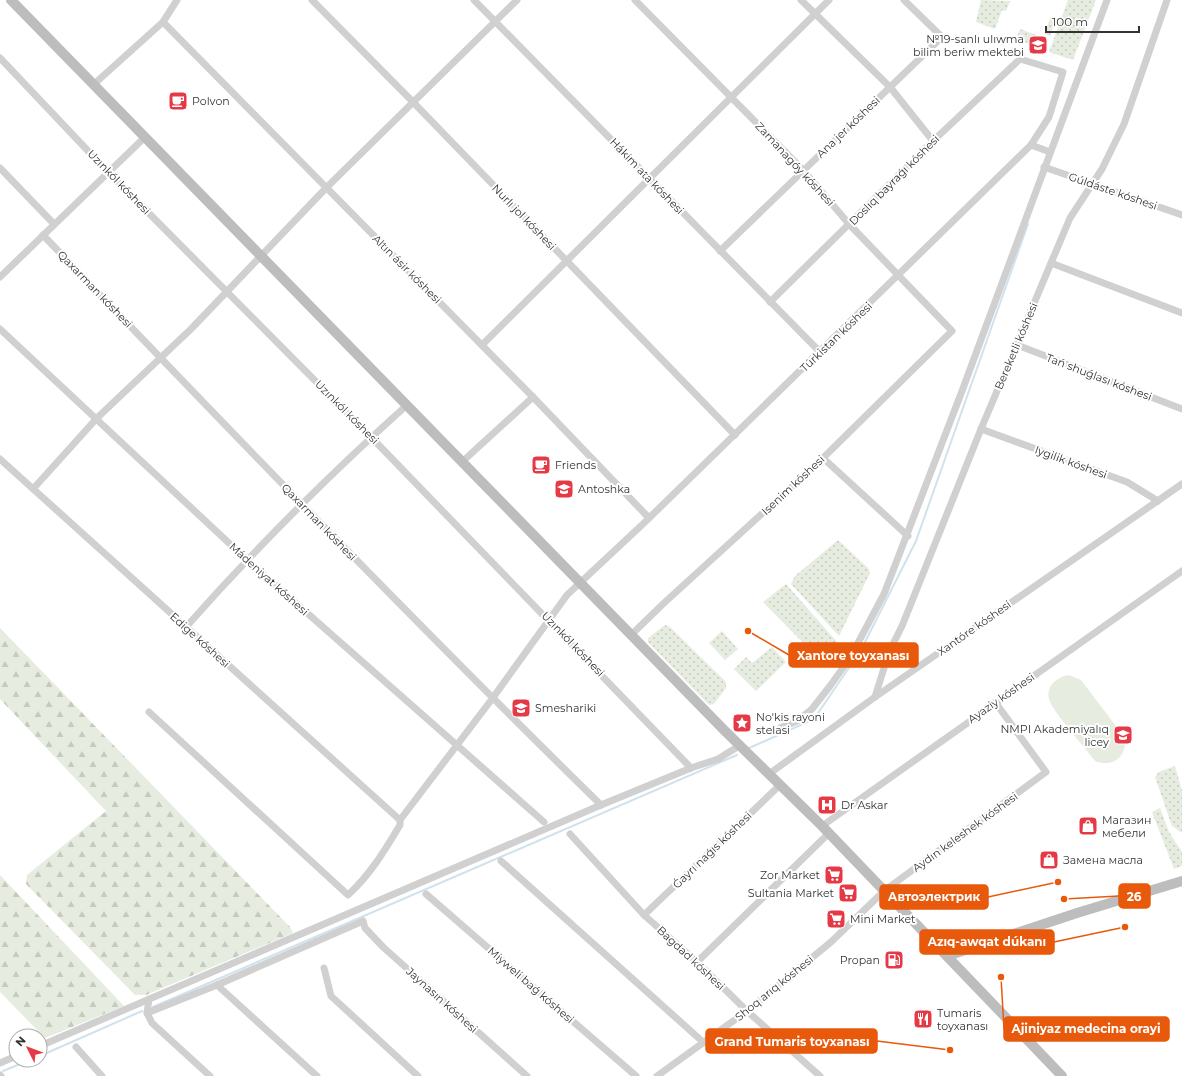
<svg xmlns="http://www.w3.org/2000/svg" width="1182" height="1076" viewBox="0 0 1182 1076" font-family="Montserrat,sans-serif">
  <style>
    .grass { fill: url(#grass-dots) }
    .forest { fill: url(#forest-firs) }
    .green { fill: #e6ecdf }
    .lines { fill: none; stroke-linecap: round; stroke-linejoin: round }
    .stream { stroke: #cfe2ee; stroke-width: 2 }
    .street { stroke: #d0d0d0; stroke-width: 7 }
    .secondary { stroke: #bdbdbd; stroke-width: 10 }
    .labels { text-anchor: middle; stroke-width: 4; stroke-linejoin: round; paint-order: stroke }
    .poi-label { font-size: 11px; fill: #333; stroke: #fff; text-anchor: start }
    .street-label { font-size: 11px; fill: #333; stroke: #fff }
    .leader { fill: none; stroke: #e8590c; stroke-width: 1.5 }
    .callout-dot { fill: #e8590c; stroke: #fff; stroke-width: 1.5 }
    .callout { fill: #e8590c; stroke: #e8590c; stroke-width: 1.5 }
    .callout-label { font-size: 12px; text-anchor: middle; font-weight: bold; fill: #fff }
  </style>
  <defs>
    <pattern id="grass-dots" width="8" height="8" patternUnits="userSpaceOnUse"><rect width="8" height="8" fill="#e6ecdf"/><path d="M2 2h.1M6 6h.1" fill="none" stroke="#c6cbc0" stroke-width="1.8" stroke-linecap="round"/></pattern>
    <pattern id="forest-firs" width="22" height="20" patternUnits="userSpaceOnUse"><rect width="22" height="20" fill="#e6ecdf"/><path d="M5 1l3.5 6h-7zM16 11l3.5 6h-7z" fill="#c6cbc0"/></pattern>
  </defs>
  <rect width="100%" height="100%" fill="#fff"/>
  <g class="grass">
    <polygon points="981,0 1010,1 1006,11 1002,10 995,29 976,22"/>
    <polygon points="1068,0 1096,0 1073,60 1049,52"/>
    <polygon points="1051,17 1056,19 1050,36 1044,34"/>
    <polygon points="1020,29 1042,37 1038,47 1016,39"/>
    <polygon points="838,540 868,568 870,573 839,636 791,584 795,576"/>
    <polygon points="786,584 837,642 833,657 822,662 763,602"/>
    <polygon points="665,625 670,627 726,682 726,688 714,704 709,705 648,642 648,638"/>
    <polygon points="722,631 738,649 725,660 709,643"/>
    <polygon points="772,647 786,662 756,691 734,669 746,657 752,663"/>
    <polygon points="1175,766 1182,791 1182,833 1172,826 1155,777 1159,772"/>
    <polygon points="1160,808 1169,832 1182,852 1182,866 1174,869 1152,812"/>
  </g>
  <g class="forest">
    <polygon points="0,628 290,927 293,933 146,995 135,995 26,884 27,875 106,811 0,699"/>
    <polygon points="0,875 124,1006 45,1038 0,992"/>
  </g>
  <path class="green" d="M1069,675l12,5 44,58c2,18 -12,30 -30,23 -13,-17 -34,-40 -44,-57 -8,-15 4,-27 18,-29z"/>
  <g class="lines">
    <g class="stream">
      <polyline points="747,749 814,719 861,650 916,541 1028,224"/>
      <polyline points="153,1007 737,755"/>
      <polyline points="40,1056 142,1011"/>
      <polyline points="3,1071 30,1060"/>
    </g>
    <g class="street">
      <polyline points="312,0 413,102 735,435"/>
      <polyline points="474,0 820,352"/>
      <polyline points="801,0 890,87 933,141"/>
      <polyline points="163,22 533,397 649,518"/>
      <polyline points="0,58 108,172 371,437 691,768"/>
      <polyline points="93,85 163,22 177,0"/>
      <polyline points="1031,145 1050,152"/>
      <polyline points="1044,167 1182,215"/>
      <polyline points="0,168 54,224"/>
      <path d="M43,235c183,192 368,384 558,570"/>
      <polyline points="720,251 942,37 904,0"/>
      <polyline points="1051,263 1182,313"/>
      <polyline points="0,277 144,138"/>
      <polyline points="0,329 246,559 544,822"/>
      <polyline points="482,345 829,0"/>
      <polyline points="1017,345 1182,409"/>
      <polyline points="981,429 1127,482 1158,501"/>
      <polyline points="823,458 908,536"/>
      <polyline points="0,459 400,820"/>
      <polyline points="462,462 533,397"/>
      <polyline points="33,489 97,418 191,329 327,187 517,0"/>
      <path d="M186,627c69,-78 143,-152 221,-222"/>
      <polyline points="631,635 664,603 823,458 952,331 849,224 803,170 635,0"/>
      <polyline points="875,697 889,652 902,626 981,429 1070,218 1102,169 1124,124 1167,0"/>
      <path d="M149,712l199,183c22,-20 37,-45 52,-70v-5l92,-121 75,-104 77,-72 387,-378 18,-28 14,-45 -43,-13 -87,82 -163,161"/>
      <polyline points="780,728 797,721 812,709 830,686 850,658 884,594 962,391 1107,0"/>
      <polyline points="769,774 875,697 1182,484"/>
      <polyline points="822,826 1182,571"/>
      <polyline points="570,834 644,915 697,962 747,1011 820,1076"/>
      <polyline points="501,861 703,1042"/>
      <polyline points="426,894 636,1076"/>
      <polyline points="644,915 780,785"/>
      <polyline points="697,962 828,834"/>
      <polyline points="324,968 331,996 418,1076"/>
      <polyline points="217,985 317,1076"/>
      <polyline points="149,999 147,1013 152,1023 210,1076"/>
      <polyline points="147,1013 217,985 363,921 365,928 383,947 527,1076"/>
      <polyline points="40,1046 601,805 691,768 718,759 739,746"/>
      <polyline points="76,1047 102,1076"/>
      <polyline points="0,1063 16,1056"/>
      <polyline points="0,1075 1,1076"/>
      <polyline points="657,1076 747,1011 831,942 884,891 1046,772 995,702"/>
    </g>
    <g class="secondary">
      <polyline points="11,0 724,730 822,826 1062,1076"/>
      <polyline points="947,956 1077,913 1182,881"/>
    </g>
  </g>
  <defs>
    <g id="school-square" transform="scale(1)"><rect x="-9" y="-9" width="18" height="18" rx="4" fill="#e63946" stroke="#fff"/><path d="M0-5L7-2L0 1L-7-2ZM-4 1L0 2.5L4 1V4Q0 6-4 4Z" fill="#fff"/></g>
    <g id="cafe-square" transform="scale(1)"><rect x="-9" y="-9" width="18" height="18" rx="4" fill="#e63946" stroke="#fff"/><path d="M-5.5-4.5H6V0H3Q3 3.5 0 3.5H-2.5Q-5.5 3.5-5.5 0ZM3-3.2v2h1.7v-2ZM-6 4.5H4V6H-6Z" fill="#fff"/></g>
    <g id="sight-square" transform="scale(1)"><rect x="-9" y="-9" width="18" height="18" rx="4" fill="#e63946" stroke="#fff"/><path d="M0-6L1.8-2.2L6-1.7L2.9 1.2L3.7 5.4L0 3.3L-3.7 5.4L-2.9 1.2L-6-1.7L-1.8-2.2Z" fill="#fff"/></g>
    <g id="university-square" transform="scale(1)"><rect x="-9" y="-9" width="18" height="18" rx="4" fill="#e63946" stroke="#fff"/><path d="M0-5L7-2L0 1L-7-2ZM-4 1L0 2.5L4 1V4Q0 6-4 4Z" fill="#fff"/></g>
    <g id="hospital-square" transform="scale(1)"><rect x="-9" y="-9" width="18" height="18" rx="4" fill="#e63946" stroke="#fff"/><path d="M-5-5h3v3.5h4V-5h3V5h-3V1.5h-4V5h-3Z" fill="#fff"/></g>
    <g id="shop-square" transform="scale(1)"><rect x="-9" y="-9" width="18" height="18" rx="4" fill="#e63946" stroke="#fff"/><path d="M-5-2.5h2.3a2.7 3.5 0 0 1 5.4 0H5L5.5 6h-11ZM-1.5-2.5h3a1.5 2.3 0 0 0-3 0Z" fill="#fff"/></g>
    <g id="supermarket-square" transform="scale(1)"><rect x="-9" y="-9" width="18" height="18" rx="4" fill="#e63946" stroke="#fff"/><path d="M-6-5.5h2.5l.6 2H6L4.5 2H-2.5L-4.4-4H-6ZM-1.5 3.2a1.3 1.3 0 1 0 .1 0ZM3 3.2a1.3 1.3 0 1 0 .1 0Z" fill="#fff"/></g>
    <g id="fuel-square" transform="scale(1)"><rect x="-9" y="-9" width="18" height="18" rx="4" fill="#e63946" stroke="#fff"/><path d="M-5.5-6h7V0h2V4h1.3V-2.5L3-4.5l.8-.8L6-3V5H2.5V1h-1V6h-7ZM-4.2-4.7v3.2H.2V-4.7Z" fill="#fff"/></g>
    <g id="restaurant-square" transform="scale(1)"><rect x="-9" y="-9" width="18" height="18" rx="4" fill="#e63946" stroke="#fff"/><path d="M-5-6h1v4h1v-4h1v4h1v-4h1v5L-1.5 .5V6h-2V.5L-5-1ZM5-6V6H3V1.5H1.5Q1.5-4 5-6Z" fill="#fff"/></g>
  </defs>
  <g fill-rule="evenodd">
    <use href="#school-square" x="1038" y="45"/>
    <use href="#cafe-square" x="178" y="101"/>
    <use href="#cafe-square" x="541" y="465"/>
    <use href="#school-square" x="564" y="489"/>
    <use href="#school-square" x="521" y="708"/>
    <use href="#sight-square" x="742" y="723"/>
    <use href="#university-square" x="1123" y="735"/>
    <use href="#hospital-square" x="827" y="805"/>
    <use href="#shop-square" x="1088" y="826"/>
    <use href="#shop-square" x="1049" y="860"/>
    <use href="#supermarket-square" x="834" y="875"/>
    <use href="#supermarket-square" x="848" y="893"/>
    <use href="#supermarket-square" x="836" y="919"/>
    <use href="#fuel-square" x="894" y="960"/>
    <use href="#restaurant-square" x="923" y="1019"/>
  </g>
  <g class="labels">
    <g class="poi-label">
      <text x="1024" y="43" text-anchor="end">№19-sanlı ulıwma<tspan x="1024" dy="13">bilim beriw mektebi</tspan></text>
      <text x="192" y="105">Polvon</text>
      <text x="555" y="469">Friends</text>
      <text x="578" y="493">Antoshka</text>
      <text x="535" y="712">Smeshariki</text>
      <text x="756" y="721">No'kis rayoni<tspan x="756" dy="13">stelasi</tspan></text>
      <text x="1109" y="733" text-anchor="end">NMPI Akademiyalıq<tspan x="1109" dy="13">licey</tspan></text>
      <text x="841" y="809">Dr Askar</text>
      <text x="1102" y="824">Магазин<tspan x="1102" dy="13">мебели</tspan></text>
      <text x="1063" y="864">Замена масла</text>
      <text x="820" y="879" text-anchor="end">Zor Market</text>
      <text x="834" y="897" text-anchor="end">Sultania Market</text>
      <text x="850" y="923">Mini Market</text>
      <text x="880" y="964" text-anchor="end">Propan</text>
      <text x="937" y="1017">Tumaris<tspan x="937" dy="13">toyxanası</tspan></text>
    </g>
    <g class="street-label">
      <text transform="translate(848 127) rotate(-44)" y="4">Ana jer kóshesi</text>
      <text transform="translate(795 164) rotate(47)" y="4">Zamanagóy kóshesi</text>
      <text transform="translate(647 176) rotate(46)" y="4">Hákim ata kóshesi</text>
      <text transform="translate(894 180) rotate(-45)" y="4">Doslıq bayraǵı kóshesi</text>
      <text transform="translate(119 182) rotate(46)" y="4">Uzınkól kóshesi</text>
      <text transform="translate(1113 191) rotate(19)" y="4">Gúldáste kóshesi</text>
      <text transform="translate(524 217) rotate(46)" y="4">Nurlı jol kóshesi</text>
      <text transform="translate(407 269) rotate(45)" y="4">Altın ásir kóshesi</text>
      <text transform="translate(95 289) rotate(46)" y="4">Qaxarman kóshesi</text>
      <text transform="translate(836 337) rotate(-44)" y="4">Túrkistan kóshesi</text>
      <text transform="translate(1016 346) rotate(-67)" y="4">Bereketli kóshesi</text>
      <text transform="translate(1099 377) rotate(21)" y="4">Tań shuǵlası kóshesi</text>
      <text transform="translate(347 412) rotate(45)" y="4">Uzınkól kóshesi</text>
      <text transform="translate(1071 462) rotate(20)" y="4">Iygilik kóshesi</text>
      <text transform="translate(793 485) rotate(-43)" y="4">Isenim kóshesi</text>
      <text transform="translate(319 522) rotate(46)" y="4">Qaxarman kóshesi</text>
      <text transform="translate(269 579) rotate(42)" y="4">Mádeniyat kóshesi</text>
      <text transform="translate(974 628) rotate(-35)" y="4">Xantóre kóshesi</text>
      <text transform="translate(200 640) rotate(42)" y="4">Edige kóshesi</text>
      <text transform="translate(573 644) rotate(46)" y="4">Uzınkól kóshesi</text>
      <text transform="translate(1001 698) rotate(-35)" y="4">Ayaziy kóshesi</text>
      <text transform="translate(965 832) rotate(-36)" y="4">Aydın keleshek kóshesi</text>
      <text transform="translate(712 850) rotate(-44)" y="4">Ǵayrı naǵıs kóshesi</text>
      <text transform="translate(691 958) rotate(43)" y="4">Bagdad kóshesi</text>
      <text transform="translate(531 985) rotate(41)" y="4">Miyweli baǵ kóshesi</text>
      <text transform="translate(774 988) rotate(-39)" y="4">Shoq arıq kóshesi</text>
      <text transform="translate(442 1000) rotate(42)" y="4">Jaynasın kóshesi</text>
    </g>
  </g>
  <path class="leader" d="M748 631L789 655M1064 899L1119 896M1058 882L988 897M1125 927L1054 942M1001 977L1004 1029M950 1050L877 1041"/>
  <g class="callout-dot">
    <circle cx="748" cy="631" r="4"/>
    <circle cx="1064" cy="899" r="4"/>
    <circle cx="1058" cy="882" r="4"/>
    <circle cx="1125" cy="927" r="4"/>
    <circle cx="1001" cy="977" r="4"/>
    <circle cx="950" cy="1050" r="4"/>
  </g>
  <g class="callout">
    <rect x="789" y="643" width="129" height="24" rx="4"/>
    <rect x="1119" y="884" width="31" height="24" rx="4"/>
    <rect x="880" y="885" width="108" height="24" rx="4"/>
    <rect x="920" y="930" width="134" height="24" rx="4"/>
    <rect x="1004" y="1017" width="165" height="24" rx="4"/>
    <rect x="706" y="1029" width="171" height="24" rx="4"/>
  </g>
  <g class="callout-label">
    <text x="853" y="660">Xantore toyxanası</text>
    <text x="1134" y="901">26</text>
    <text x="934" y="901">Автоэлектрик</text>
    <text x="987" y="946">Azıq-awqat dúkanı</text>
    <text x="1086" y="1033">Ajiniyaz medecina orayi</text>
    <text x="792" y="1046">Grand Tumaris toyxanası</text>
  </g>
  <g transform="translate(28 1048) rotate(312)"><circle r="19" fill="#ffffff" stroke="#adadad"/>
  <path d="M0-3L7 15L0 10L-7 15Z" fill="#e63946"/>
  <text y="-6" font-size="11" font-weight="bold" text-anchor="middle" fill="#333333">N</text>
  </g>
  <path d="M1046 26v6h93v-6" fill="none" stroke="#333333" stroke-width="2"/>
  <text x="1052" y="26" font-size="12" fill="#333333" stroke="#ffffff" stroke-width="3" paint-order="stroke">100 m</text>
</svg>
